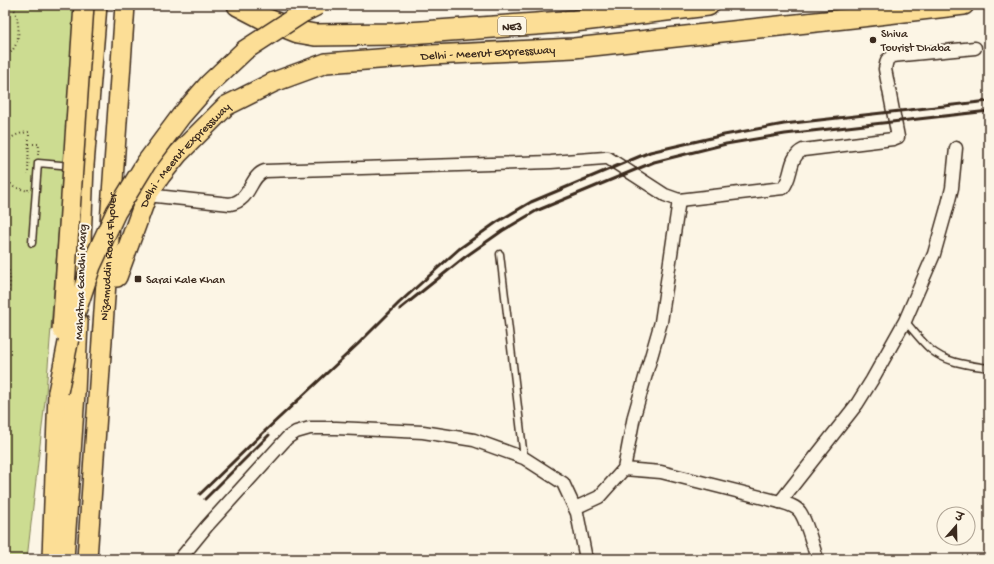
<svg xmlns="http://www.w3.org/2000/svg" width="994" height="564" viewBox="0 0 994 564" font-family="'Gochi Hand','Playpen Sans Deva',sans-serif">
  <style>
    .green { fill: #ccdc91; stroke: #848358 }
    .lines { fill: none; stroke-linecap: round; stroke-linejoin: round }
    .service-casing { stroke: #3b2a1e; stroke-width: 9 }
    .minor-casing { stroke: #3b2a1e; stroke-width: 15 }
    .trunk-casing { stroke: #3b2a1e; stroke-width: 22 }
    .motorway-casing { stroke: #3b2a1e; stroke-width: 24 }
    .path { stroke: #3b2a1e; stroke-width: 2; stroke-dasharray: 1 3; stroke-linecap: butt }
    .service { stroke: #fcf5e5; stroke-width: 6 }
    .minor { stroke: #fcf5e5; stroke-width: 12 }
    .trunk { stroke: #fcde96; stroke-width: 19 }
    .motorway { stroke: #fcde96; stroke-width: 21 }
    .rail { stroke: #3b2a1e; stroke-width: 3 }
    .trunk-bridge-casing { stroke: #3b2a1e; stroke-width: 22; stroke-linecap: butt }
    .trunk-bridge { stroke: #fcde96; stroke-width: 19 }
    .poi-dot { fill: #3b2a1e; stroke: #fcf5e5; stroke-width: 1.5 }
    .labels { text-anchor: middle; stroke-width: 4; stroke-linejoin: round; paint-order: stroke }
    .shield { fill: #fcf5e5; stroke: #75675a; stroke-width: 1 }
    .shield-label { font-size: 11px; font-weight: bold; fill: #3b2a1e }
    .poi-label { font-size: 12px; fill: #3b2a1e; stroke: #fcf5e5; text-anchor: start }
    .street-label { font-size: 12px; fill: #3b2a1e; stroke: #fcf5e5 }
  </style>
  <rect width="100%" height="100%" fill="#fcf5e5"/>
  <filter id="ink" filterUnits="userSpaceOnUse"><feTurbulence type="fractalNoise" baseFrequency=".025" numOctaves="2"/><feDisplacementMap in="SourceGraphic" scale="8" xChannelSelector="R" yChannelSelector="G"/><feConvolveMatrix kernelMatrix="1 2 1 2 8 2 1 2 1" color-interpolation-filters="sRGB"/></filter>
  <g filter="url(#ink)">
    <polygon class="green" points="5,5 76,5 46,392 27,559 5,559"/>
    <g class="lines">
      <g class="service-casing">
        <g id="service">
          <polyline points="32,243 38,163 72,166"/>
          <polyline points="500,254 524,458"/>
          <path d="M905,321c8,9 16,20 25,28 16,14 39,16 59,19"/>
        </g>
      </g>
      <g class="minor-casing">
        <g id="minor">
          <path d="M147,195l83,9c22,-4 19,-28 35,-33l286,-9 54,-4h3l57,37 14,5 104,-12c10,-11 5,-31 20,-38l90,-11 5,-2 -13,-68 2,-9 5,-4 83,-8"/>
          <path d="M624,469l37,3 119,30c7,2 16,4 20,10 7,10 13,34 17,47"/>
          <polyline points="780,502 857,404 872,380 905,321 934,254 947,208 952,188 956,148"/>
          <polyline points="575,508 599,497 624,469 634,416 661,322 679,200"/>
          <polyline points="180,559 207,526 287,438 296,432 310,428 336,428 423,432 474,440 524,458 563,483 577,513 586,559"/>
        </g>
      </g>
      <g class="trunk-casing">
        <g id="trunk">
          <path id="s1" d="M117,277l30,-82 14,-20 17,-21 48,-48 48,-24 52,-19 105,-8 143,-7 279,-30 111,-13"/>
          <polyline points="79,294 84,165 97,5"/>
          <polyline points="52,558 58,392"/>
          <polyline points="64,559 75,393 78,321"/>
          <path id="s2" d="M87,559l38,-554"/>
        </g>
      </g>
      <g class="motorway-casing">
        <polyline id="motorway" points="238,5 263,18 298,32 315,35 394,34 536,24 574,21 708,5"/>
      </g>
      <g class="path">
        <path d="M5,58c18,-15 15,-32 8,-53"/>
        <polyline points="5,100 6,102 5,111"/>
        <polyline points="29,144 39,144 38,155"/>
        <path d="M5,146c5,-10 14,-13 24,-14l-1,43"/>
        <polyline points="5,178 14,187 28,191 28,189"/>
        <path d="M5,259c6,14 7,27 0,41"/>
      </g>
      <use href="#service" class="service"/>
      <use href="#minor" class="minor"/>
      <use href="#trunk" class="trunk"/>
      <use href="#motorway" class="motorway"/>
      <g class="rail">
        <polyline points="400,309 465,257 502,231 536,211 654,162 726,144 785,134 989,111"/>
        <polyline points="200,494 265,431 358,344 399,303 459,249 497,222 531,202 650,152 724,135 784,124 989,101"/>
        <polyline points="205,499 269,435"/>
      </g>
      <g class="trunk-bridge-casing">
        <g id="trunk-bridge">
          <polyline points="62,330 84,5"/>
          <polyline points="58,392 72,323 91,266 116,212 146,163 181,116 209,84 245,50 302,13 318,5"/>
        </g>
      </g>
      <use href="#trunk-bridge" class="trunk-bridge"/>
    </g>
  </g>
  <g class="poi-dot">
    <circle cx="873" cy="40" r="4"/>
    <rect x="134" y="275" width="8" height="8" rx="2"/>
  </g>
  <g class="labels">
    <rect class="shield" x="498" y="17" width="28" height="18" rx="3"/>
    <g class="shield-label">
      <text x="512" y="30">NE3</text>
    </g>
    <g class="poi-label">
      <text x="881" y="37">Shiva<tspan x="881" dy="14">Tourist Dhaba</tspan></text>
      <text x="146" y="283">Sarai Kale Khan</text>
    </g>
    <g class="street-label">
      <text dy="4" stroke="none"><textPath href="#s1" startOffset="478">Delhi - Meerut Expressway</textPath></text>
      <text dy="4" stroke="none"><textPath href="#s1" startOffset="142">Delhi - Meerut Expressway</textPath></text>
      <text dy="4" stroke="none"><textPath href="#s2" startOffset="303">Nizamuddin Road Flyover</textPath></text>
      <text transform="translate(80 282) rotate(-88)" y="4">Mahatma Gandhi Marg</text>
    </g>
  </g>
  <rect width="994" height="564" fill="none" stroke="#fcf5e5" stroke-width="20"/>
  <rect x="10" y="10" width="974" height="544" fill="none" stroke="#3b2a1e" stroke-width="1.5" filter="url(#ink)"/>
  <g transform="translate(956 526) rotate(20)"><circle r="19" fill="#fcf5e5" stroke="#afa495"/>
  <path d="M0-3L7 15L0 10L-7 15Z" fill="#3b2a1e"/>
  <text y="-6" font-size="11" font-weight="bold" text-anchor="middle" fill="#3b2a1e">उ</text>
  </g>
</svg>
